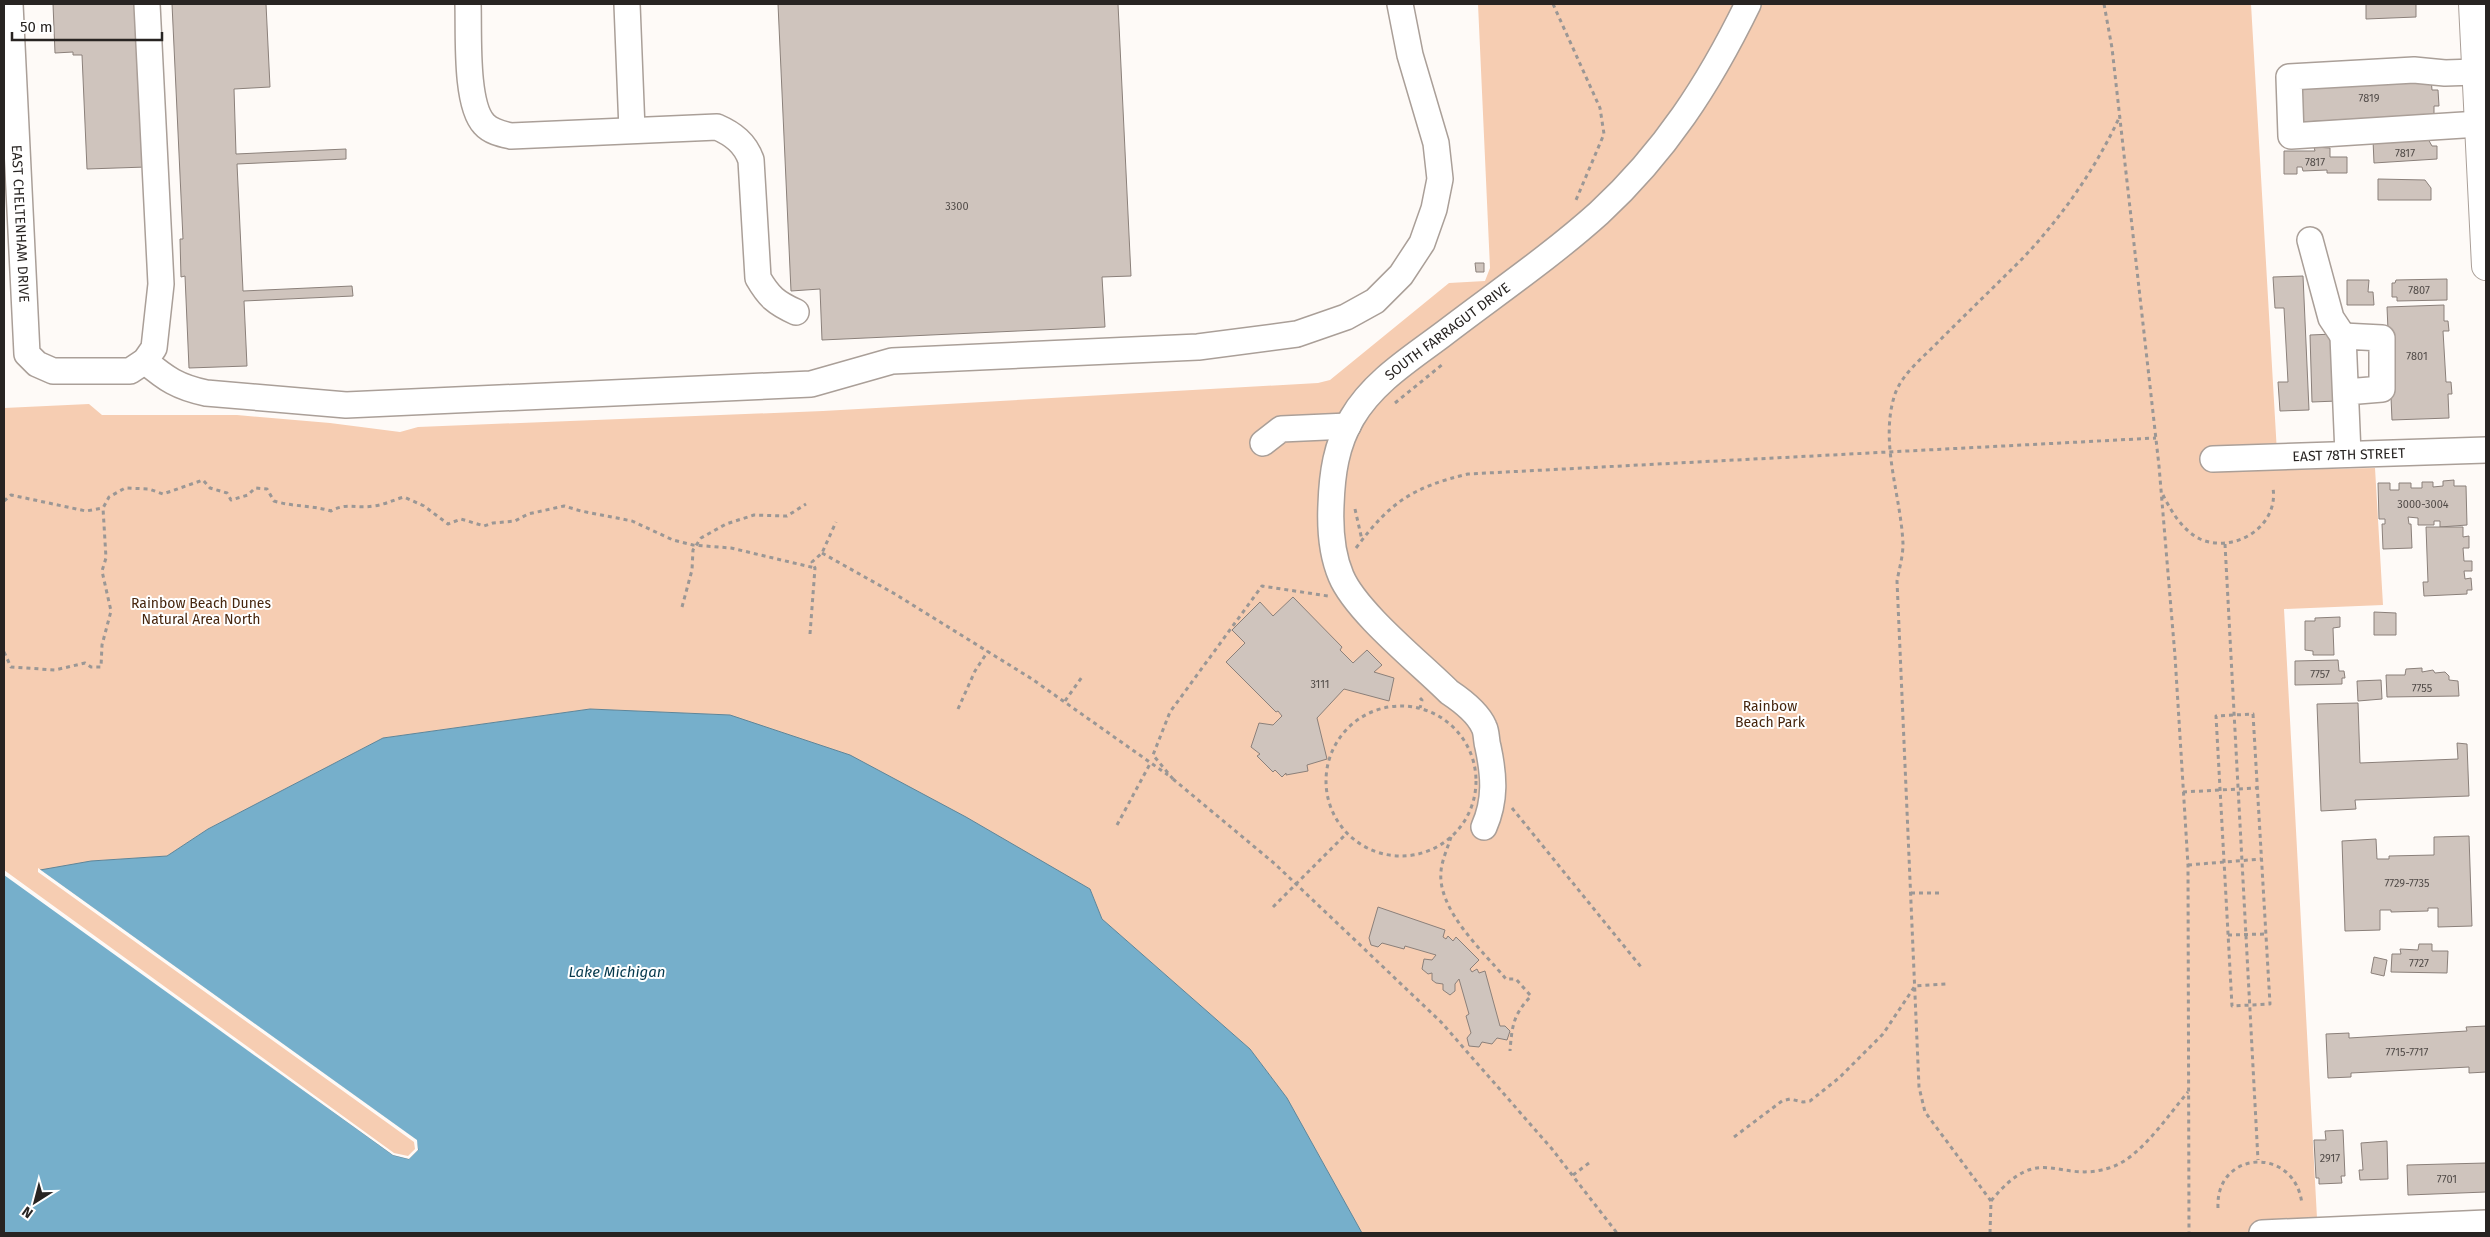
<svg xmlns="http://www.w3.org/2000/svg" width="2490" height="1237" viewBox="0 0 2490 1237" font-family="'Fira Sans',sans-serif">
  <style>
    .green { fill: #f6cdb2 }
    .water { fill: #76afcb; stroke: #5f8598 }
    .pier { fill: #fefaf7 }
    .building { fill: #cfc4bd; stroke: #8b807a }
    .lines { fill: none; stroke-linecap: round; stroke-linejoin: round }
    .minor-casing { stroke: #aa9f98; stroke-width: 28 }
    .major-casing { stroke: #aa9f98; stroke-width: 30 }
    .path { stroke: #9b9795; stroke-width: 3; stroke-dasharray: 4 4; stroke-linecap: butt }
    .minor { stroke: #fff; stroke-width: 25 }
    .major { stroke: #fff; stroke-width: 28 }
    .labels { text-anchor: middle; stroke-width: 4; stroke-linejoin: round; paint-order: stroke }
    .number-label { font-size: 11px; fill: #524c49 }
    .street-label { font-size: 14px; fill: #282422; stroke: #fff }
    .park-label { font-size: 14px; fill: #46250d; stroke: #fff }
    .water-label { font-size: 15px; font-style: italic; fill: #05394d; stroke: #fff }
  </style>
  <rect width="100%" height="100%" fill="#fefaf7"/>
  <polygon class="green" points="1478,4 2251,4 2278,470 2375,468 2383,605 2284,609 2317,1218 2321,1233 1362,1233 1287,1098 1250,1049 1102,919 1090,889 730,715 590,709 383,738 208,829 167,856 91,861 417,1140 418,1150 409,1159 393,1155 4,873 4,408 89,404 102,415 237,415 330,423 400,432 418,427 823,411 1318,383 1330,380 1449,283 1485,281 1490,268"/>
  <polygon class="water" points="590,709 730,715 850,755 966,817 1090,889 1102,919 1250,1049 1287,1098 1362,1233 4,1233 4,873 393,1155 409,1159 418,1150 416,1140 40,870 91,861 167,856 208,829 383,738"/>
  <polygon class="pier" points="38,868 417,1140 418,1150 409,1159 393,1155 4,875 4,870 394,1153 408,1156 415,1149 414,1142 38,872"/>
  <g class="building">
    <polygon points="53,4 138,4 146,167 87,169 82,55 73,55 73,52 55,53"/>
    <polygon points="172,4 273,4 266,4 270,87 234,89 236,154 346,149 346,159 237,164 243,291 352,286 353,296 244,301 247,366 189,368 185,276 181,277 180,239 183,239"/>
    <polygon points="778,4 1118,4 1131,276 1102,277 1105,327 822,340 820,289 791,291"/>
    <polygon points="2366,4 2416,4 2416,17 2366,19"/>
    <polygon points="2431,78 2432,90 2438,90 2439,106 2434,106 2434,115 2302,122 2300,85"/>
    <polygon points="2428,139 2432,146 2437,146 2437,159 2374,163 2373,140"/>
    <polygon points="2314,147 2330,148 2330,157 2347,157 2347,173 2327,173 2327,170 2303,171 2302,167 2297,167 2297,174 2284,174 2284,151 2315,151"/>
    <polygon points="2378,179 2425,180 2431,188 2431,200 2378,200"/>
    <polygon points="1475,263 1484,263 1484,272 1476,272"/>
    <polygon points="2303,276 2309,410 2280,411 2278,382 2288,382 2284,308 2275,308 2273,277"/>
    <polygon points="2447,279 2447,300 2397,301 2397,297 2392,297 2392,283 2395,283 2396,280"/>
    <polygon points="2347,280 2369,280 2368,292 2373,292 2374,305 2347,305"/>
    <polygon points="2444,305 2444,321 2448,321 2449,331 2443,331 2446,382 2451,382 2452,394 2448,394 2449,418 2392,420 2387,307"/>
    <polygon points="2334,334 2337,401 2312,402 2310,335"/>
    <polygon points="2454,480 2454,486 2466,486 2467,525 2440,527 2440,521 2434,521 2434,525 2418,525 2418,518 2408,517 2409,524 2411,524 2412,548 2383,549 2382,524 2385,524 2385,519 2379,519 2378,483 2390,483 2390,490 2399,490 2399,483 2411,483 2411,488 2422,488 2422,482 2433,482 2433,487 2443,486 2443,481"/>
    <polygon points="2426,527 2463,527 2463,537 2469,536 2469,548 2463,548 2464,561 2472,561 2472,571 2464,571 2465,579 2471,578 2472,590 2467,590 2467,594 2424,596 2423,582 2428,582"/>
    <polygon points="1293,597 1342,647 1340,650 1353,663 1367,650 1382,665 1374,672 1394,678 1389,701 1344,689 1317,718 1327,759 1307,765 1308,771 1286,775 1286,773 1282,777 1275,770 1273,772 1257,756 1260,754 1251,747 1259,723 1273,725 1282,716 1278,711 1276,712 1226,662 1245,643 1232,630 1260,602 1273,616"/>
    <polygon points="2374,612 2396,613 2396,635 2374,635"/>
    <polygon points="2340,617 2340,627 2333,628 2334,655 2313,655 2313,651 2305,650 2305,621 2315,621 2315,618"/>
    <polygon points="2338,660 2339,671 2344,671 2345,678 2342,678 2342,684 2295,685 2295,661"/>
    <polygon points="2422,668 2422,672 2433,670 2435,673 2445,672 2449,676 2449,680 2458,681 2459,696 2387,697 2386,675 2405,675 2406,669"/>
    <polygon points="2381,680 2382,699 2358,701 2357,681"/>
    <polygon points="2358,703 2360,763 2458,759 2457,743 2467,744 2469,796 2355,800 2356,809 2321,811 2317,704"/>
    <polygon points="2469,836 2472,926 2438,927 2438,908 2428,908 2428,911 2391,912 2391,910 2380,910 2380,930 2345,931 2342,841 2376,839 2377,859 2389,859 2389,856 2434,855 2434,837"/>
    <polygon points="1378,907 1445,930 1443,937 1446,939 1448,936 1453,941 1456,937 1479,960 1470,969 1472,972 1477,969 1479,973 1485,971 1500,1026 1505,1026 1510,1031 1507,1040 1497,1038 1492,1044 1482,1042 1479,1047 1469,1046 1467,1038 1471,1033 1466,1016 1469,1014 1459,979 1455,984 1455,991 1450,995 1443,990 1443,984 1436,983 1432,980 1432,973 1428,974 1422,969 1424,959 1432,960 1436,955 1405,946 1404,949 1382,943 1378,947 1371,945 1369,938"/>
    <polygon points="2419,944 2432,944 2432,951 2448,951 2447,973 2391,972 2392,954 2401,954 2400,949 2418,950"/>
    <polygon points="2374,957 2387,960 2384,976 2371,973"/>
    <polygon points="2486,1026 2486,1072 2469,1073 2469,1067 2351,1073 2351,1077 2328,1078 2326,1034 2349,1033 2349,1038 2467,1031 2466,1027"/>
    <polygon points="2343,1130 2345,1176 2341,1176 2342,1183 2319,1184 2319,1178 2316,1178 2314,1140 2326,1140 2325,1131"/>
    <polygon points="2387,1141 2388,1179 2360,1180 2359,1170 2363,1170 2361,1143"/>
    <polygon points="2486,1163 2486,1192 2408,1195 2407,1165"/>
  </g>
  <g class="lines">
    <g class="minor-casing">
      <g id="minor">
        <path id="s1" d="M10,4l17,350 10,10 16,7h77l15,-10 9,-13 7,-64 -14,-280"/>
        <path d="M468,4c1,29 -3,100 16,120 7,8 18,10 27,12l206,-9c16,7 28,16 34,33l7,118c11,19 18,25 38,34"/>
        <polyline points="627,4 632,130"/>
        <polyline points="2476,72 2445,73 2414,70 2289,77 2291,136 2479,124"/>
        <polyline points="2310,240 2331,318 2343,336"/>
        <path d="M145,361c21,18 33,26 61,32l140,12 465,-21 81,-23 306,-14 99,-13 49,-17 29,-16 26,-26 21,-32 12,-34 6,-30 -4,-36 -26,-88 -10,-51"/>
        <polyline points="2346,392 2382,389 2382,338 2343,336 2348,454"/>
        <polyline points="1263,443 1281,429 1348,426"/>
        <path id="s2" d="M2213,459l273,-9"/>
        <path id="s3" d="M1484,827c12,-27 10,-52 4,-80 -2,-6 -1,-14 -4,-20 -6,-14 -23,-27 -35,-35 -29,-29 -93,-80 -108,-116 -9,-21 -11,-49 -10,-71 1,-31 5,-60 21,-87 21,-36 58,-59 90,-83 52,-40 108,-78 157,-122 66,-61 110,-129 149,-209"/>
        <polyline points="2262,1233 2486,1223"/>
      </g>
    </g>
    <g class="major-casing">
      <polyline id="major" points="2473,4 2486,266"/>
    </g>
    <g class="path">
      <polyline points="1553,4 1600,108 1604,134 1576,200 1577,203"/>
      <polyline points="2104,4 2112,48 2159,466 2175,656 2188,865 2189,1233"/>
      <polyline points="1395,403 1443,364"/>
      <path d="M2163,495c8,16 20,36 37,44 34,15 79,-12 73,-51"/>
      <polyline points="4,501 11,495 86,511 103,508"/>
      <polyline points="1355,509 1362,540"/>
      <polyline points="2225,544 2258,1160"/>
      <path d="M1356,548c34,-46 57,-61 112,-74l688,-36"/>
      <polyline points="822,553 895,594 1032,679 1168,775"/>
      <polyline points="682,607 692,570 693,550 701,538 726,524 754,515 787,516 806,504"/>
      <polyline points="810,634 815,568 812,562 822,553 836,522"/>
      <path d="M4,652l7,15 44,3 30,-7 6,4h10l1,-22 9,-34 -9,-40 4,-13 -3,-50 6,-11 16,-9 24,1 14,5 40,-14 7,8 17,5 4,7 17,-5 7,-7 12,1 7,12c20,6 37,4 57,10 17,-9 24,-2 42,-5 11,-1 20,-6 31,-9l20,9 24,18 13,-5 23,7 9,-3 22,-2 13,-7 36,-8 17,5 51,10 41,19 20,5 38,3 84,20"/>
      <polyline points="1420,698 1422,700 1420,708"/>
      <polyline points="1065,701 1082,677"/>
      <circle cx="1401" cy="781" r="75"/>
      <polyline points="958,709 975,671 988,651"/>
      <polygon points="2253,714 2270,1004 2232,1006 2216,716"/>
      <polyline points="1173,779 1153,755 1170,712 1262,586 1328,596"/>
      <polyline points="1173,779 1275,864 1441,1022 1552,1149 1617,1233"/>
      <polyline points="2183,792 2257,788"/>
      <polyline points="1512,808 1641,967"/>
      <polyline points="1117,825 1151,762"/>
      <path d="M1451,837c-3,10 -9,23 -10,34 -4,39 42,80 65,108h10l15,17c-18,19 -19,30 -21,55"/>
      <polyline points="2188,865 2261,859"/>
      <polyline points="1911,893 1942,893"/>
      <polyline points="1273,907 1347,833"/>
      <polyline points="2228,935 2265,934"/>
      <polyline points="1734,1137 1782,1101 1790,1099 1803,1102 1810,1101 1839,1078 1883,1034 1915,986 1947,984"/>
      <polyline points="1573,1175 1589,1163"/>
      <path d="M1991,1201l-66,-89 -6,-25 -22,-506c2,-11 6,-25 6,-37 -2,-49 -24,-102 -8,-150 8,-22 31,-39 46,-55 27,-27 54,-53 81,-80 40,-42 74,-91 98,-143"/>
      <path d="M2218,1208c-3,-58 77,-63 84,-4"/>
      <path d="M1990,1233l1,-32c50,-62 67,-15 121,-34 29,-10 57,-53 76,-75"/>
    </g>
    <use href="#minor" class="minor"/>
    <use href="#major" class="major"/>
  </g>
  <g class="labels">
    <g class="number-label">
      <text x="2369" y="102">7819</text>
      <text x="2405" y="157">7817</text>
      <text x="2315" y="166">7817</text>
      <text x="957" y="210">3300</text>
      <text x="2419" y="294">7807</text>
      <text x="2417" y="360">7801</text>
      <text x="2423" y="508">3000-3004</text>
      <text x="2320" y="678">7757</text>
      <text x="1320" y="688">3111</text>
      <text x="2422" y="692">7755</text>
      <text x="2407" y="887">7729-7735</text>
      <text x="2419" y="967">7727</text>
      <text x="2407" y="1056">7715-7717</text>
      <text x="2330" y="1162">2917</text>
      <text x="2447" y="1183">7701</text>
    </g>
    <g class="street-label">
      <text dy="5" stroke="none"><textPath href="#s1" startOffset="220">EAST CHELTENHAM DRIVE</textPath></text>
      <text dy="5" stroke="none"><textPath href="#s3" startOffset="604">SOUTH FARRAGUT DRIVE</textPath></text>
      <text dy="5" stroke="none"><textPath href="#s2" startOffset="136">EAST 78TH STREET</textPath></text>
    </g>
    <g class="park-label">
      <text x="201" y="608">Rainbow Beach Dunes<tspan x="201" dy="16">Natural Area North</tspan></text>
      <text x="1770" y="711">Rainbow<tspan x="1770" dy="16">Beach Park</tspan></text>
    </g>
    <g class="water-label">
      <text x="617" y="977">Lake Michigan</text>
    </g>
  </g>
  <rect width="2490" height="1237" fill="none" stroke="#282422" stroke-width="10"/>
  <g transform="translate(35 1202) rotate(216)" stroke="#ffffff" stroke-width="4" paint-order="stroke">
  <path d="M0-4L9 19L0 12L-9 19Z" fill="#282422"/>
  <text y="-8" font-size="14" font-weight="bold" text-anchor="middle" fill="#282422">N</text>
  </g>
  <path d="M12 32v8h150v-8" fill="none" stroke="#282422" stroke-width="2.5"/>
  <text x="20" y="32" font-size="15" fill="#282422" stroke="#ffffff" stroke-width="4" paint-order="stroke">50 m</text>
</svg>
